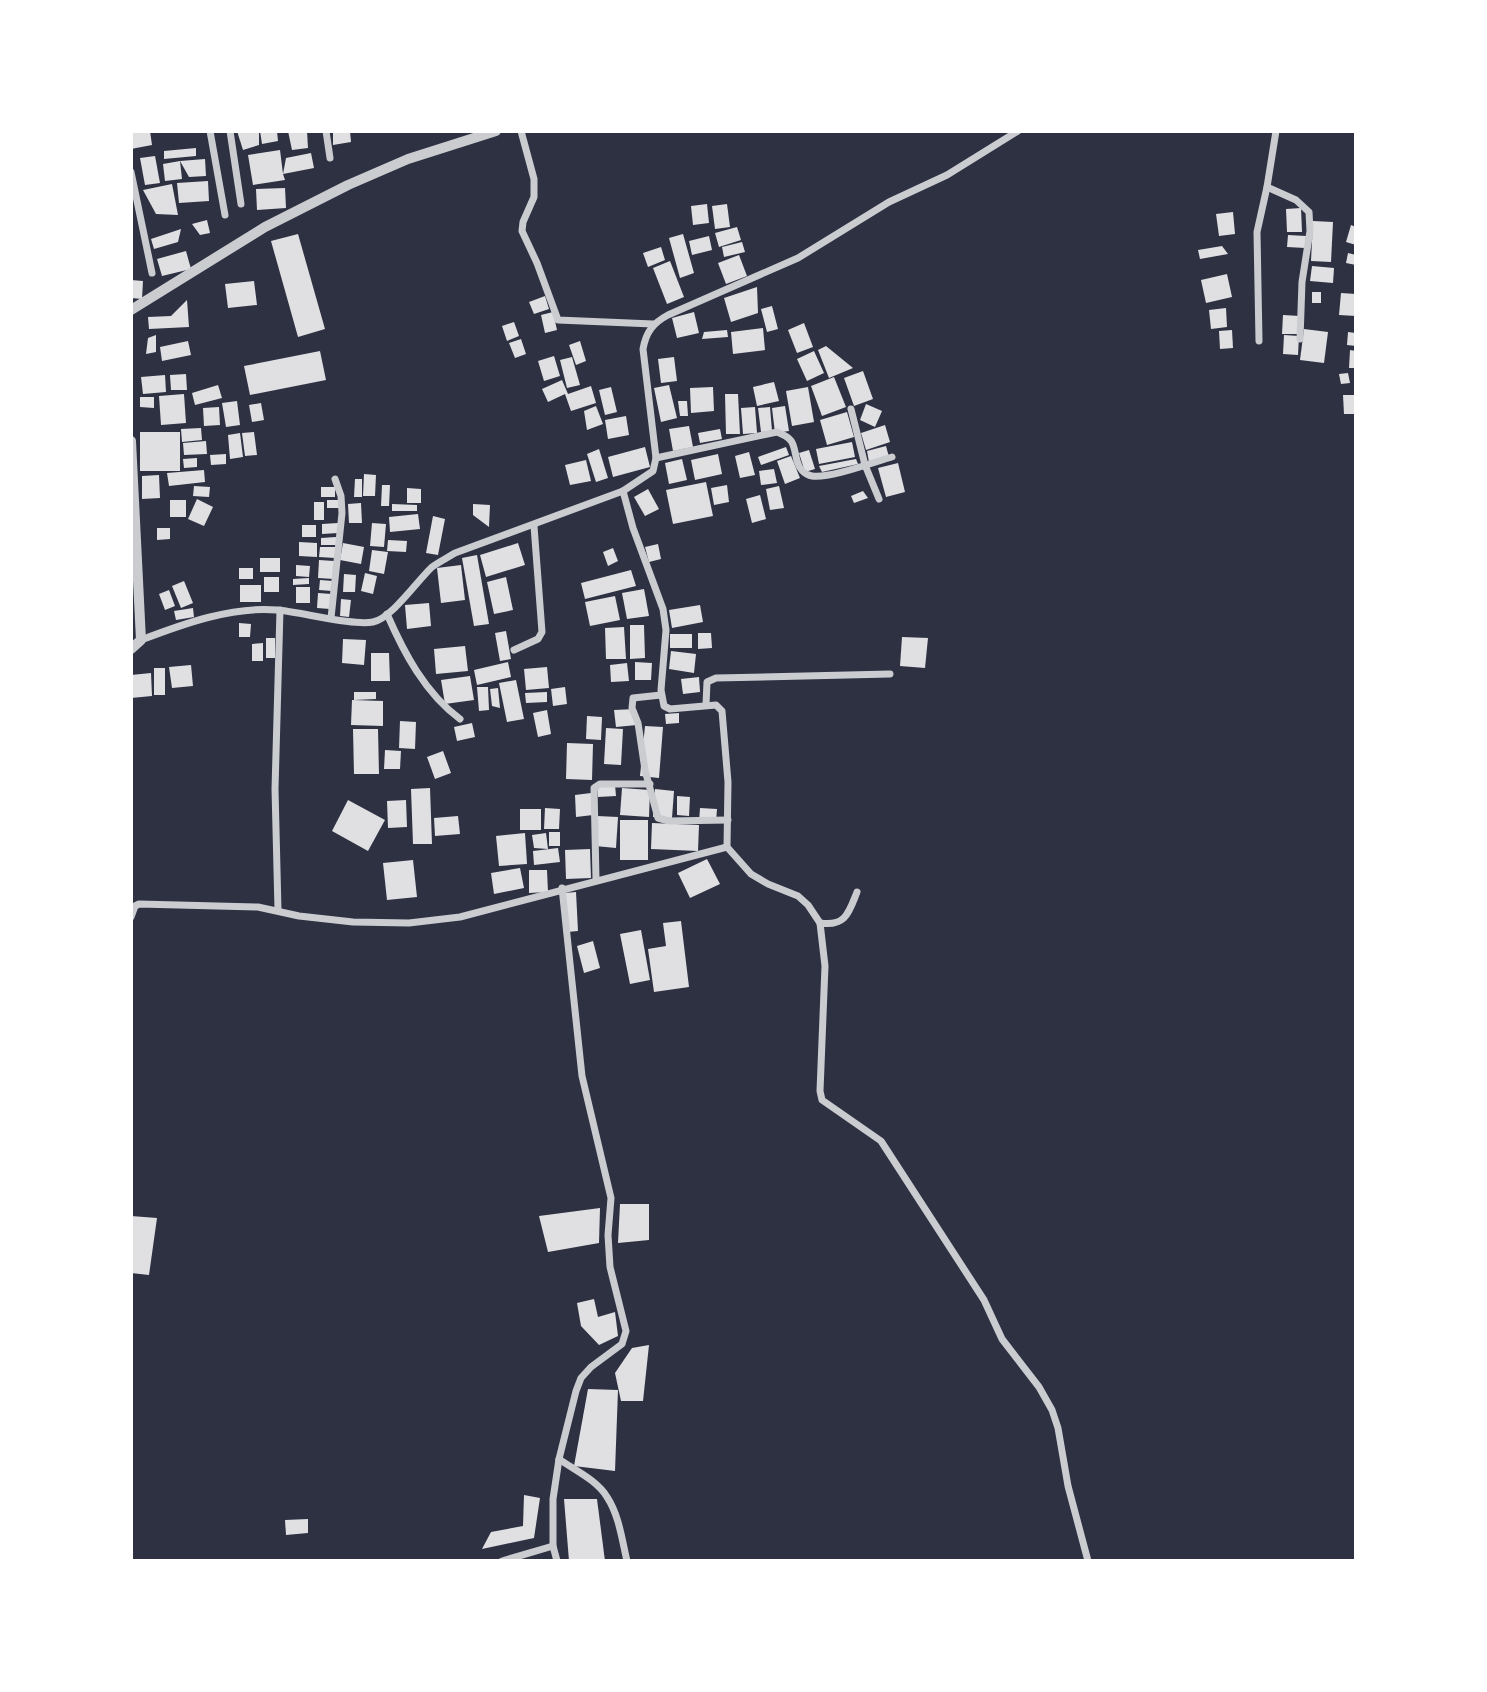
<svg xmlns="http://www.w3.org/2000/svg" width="1487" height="1692" viewBox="0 0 1487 1692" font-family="'Space Grotesk',sans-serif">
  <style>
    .building { fill: #e0e0e3 }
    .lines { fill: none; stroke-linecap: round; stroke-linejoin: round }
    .minor { stroke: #caccd0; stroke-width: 7 }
    .tertiary { stroke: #caccd0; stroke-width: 10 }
  </style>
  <rect width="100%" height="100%" fill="#2d3142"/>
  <g class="building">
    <polygon points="131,131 150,131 152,145 131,149"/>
    <polygon points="237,131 259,131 259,145 243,150"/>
    <polygon points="260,131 277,131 278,141 262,144"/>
    <polygon points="288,131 307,131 308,148 292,150"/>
    <polygon points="333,131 350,131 351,142 333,145"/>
    <polygon points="196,148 196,156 164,159 164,151"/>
    <polygon points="280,150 283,174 286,158 311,153 314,168 283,174 285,180 253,185 248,155"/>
    <polygon points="155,156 160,183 145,185 140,158"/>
    <polygon points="205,159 206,176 189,177 180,161"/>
    <polygon points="180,161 182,179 165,181 163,164"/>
    <polygon points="208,181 209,201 179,203 177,183"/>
    <polygon points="172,184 178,215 156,214 143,190"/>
    <polygon points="285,188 286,208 257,210 256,189"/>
    <polygon points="707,204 709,223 693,225 691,206"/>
    <polygon points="727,204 730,227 715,229 712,206"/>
    <polygon points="1301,208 1302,232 1287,232 1286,209"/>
    <polygon points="1233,212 1235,234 1219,236 1216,214"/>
    <polygon points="207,220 210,233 200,235 192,224"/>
    <polygon points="1313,221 1333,222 1331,262 1311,261"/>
    <polygon points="1351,225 1356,227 1356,245 1346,242"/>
    <polygon points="737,227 741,240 719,247 715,233"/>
    <polygon points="181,229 178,242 154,249 151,239"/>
    <polygon points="298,234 325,329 298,337 271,241"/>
    <polygon points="683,234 694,273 680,278 669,238"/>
    <polygon points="1288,235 1306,236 1305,248 1287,247"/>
    <polygon points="709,236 712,250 692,255 689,241"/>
    <polygon points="742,242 745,252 724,257 722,247"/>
    <polygon points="1222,246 1228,254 1200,259 1198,250"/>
    <polygon points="661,247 665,260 648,267 643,253"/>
    <polygon points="186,251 191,269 162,276 157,259"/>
    <polygon points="1348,253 1356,255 1356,265 1346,263"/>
    <polygon points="739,255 747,276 726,284 718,263"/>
    <polygon points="670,261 684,297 667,304 653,268"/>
    <polygon points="1312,266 1334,268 1333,283 1310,281"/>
    <polygon points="1227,274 1232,297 1206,303 1201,280"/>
    <polygon points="131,280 143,281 142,299 131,298"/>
    <polygon points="254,281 257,305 228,308 225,284"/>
    <polygon points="757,287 758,313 731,322 724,298"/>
    <rect x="1312" y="292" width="9" height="11"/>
    <polygon points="1341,293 1356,294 1356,316 1339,315"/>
    <polygon points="545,296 549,309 534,314 529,302"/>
    <polygon points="187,300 189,327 149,329 148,317 171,316"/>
    <polygon points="772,306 778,329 767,332 761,309"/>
    <polygon points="1226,308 1227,327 1211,329 1209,310"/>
    <polygon points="553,312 557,330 545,333 541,315"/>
    <polygon points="694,312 699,333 677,338 672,318"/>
    <polygon points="1283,315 1300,316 1299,334 1282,334"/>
    <polygon points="514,322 519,336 507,341 502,326"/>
    <polygon points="804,323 813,347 797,353 788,330"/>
    <polygon points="763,328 765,350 733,354 731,332"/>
    <polygon points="1304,329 1328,332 1324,363 1300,360"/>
    <polygon points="727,330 728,337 702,339 704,332"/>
    <polygon points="1232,330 1233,348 1220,349 1219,331"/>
    <polygon points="1348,332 1356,333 1356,346 1347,345"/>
    <polygon points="156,335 156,352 146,354 148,338"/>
    <polygon points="1284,335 1299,336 1298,355 1283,354"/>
    <polygon points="521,339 526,354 515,358 509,343"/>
    <polygon points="188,341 191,355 162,361 160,347"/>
    <polygon points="580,341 586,361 576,365 569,345"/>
    <polygon points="826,346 853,368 829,378 818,350"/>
    <polygon points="1350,350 1356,351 1356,368 1349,368"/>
    <polygon points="320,351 326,380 250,395 244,366"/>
    <polygon points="814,351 824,373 807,381 797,359"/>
    <polygon points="554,356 560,376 544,381 538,361"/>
    <polygon points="572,357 580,385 567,388 560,360"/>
    <polygon points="674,357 677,381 661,383 658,359"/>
    <polygon points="863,371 873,399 854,406 844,378"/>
    <polygon points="1348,373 1350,383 1341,384 1339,374"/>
    <polygon points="186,374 187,390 171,390 170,375"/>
    <polygon points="165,375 166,392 143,394 141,377"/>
    <polygon points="834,377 846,407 822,416 811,386"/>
    <polygon points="562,380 568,394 591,386 596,403 571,411 565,394 548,402 542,389"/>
    <polygon points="774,382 779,401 757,406 753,387"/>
    <polygon points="218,385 222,398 195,405 192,393"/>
    <polygon points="669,385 677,418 661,422 654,388"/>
    <polygon points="611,387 617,412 605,415 599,390"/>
    <polygon points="713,387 714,411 691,413 690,388"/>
    <polygon points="808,387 814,422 792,426 786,391"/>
    <polygon points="184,394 186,423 161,425 159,396"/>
    <polygon points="725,394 738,394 740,434 726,434"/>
    <polygon points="1343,395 1356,395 1356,414 1344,414"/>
    <polygon points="140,397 154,397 154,408 140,407"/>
    <polygon points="237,401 240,425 226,427 222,403"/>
    <polygon points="678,401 687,401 688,416 680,416"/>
    <polygon points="261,403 264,420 252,422 249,405"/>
    <polygon points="866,404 882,411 875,427 860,420"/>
    <polygon points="596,406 603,424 587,430 584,411"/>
    <polygon points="785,406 789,431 775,433 772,408"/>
    <polygon points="219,407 220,425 204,426 203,408"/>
    <polygon points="755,407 757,433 743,434 741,408"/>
    <polygon points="770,407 772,431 761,432 758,408"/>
    <polygon points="847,412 854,437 827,445 820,420"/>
    <polygon points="626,416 629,435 608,439 605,420"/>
    <polygon points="885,425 890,442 866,450 861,433"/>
    <polygon points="689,426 693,447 673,451 669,429"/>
    <polygon points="201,428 202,440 182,442 181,429"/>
    <polygon points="720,429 722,439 700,443 698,433"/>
    <rect x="140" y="432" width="40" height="39"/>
    <polygon points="254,432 257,455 245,456 242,433"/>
    <polygon points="240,433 243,457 230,459 228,435"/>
    <polygon points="206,441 207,454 184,455 183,443"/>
    <polygon points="852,442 855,457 819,464 816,449"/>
    <polygon points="886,446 889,457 869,462 867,451"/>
    <polygon points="645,447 650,467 613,477 608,457"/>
    <polygon points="786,447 789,455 761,465 758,457"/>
    <polygon points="599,449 608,478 596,482 587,454"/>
    <polygon points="809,450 815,469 805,472 799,453"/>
    <polygon points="749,452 755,475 740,478 735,456"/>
    <polygon points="226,454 226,464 211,465 210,455"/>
    <polygon points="718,454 722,474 695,480 691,460"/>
    <polygon points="791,456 800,478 785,484 777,461"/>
    <polygon points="197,458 197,467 184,468 183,459"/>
    <polygon points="682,459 687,480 669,484 665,463"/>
    <polygon points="856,459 858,464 822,472 819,466"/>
    <polygon points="586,460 591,481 570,485 565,465"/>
    <polygon points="898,463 905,492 886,497 878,468"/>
    <polygon points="774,469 777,483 761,485 759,471"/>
    <polygon points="204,470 205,482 169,486 167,473"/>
    <polygon points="364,474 376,475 375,496 363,496"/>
    <polygon points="159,475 160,498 142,499 142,476"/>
    <polygon points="355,479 362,479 362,497 354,497"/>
    <polygon points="706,482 713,516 673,524 666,490"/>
    <polygon points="382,485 390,485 389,506 381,506"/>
    <polygon points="727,485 729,502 714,505 711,488"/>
    <polygon points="194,486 210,487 209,497 193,496"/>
    <polygon points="779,486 784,508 770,510 766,489"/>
    <rect x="321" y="487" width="14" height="10"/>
    <polygon points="407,488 421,489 421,503 407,503"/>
    <polygon points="648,489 659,509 645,516 634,497"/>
    <polygon points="863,491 868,498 854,503 851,496"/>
    <polygon points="760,495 766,519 752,523 746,499"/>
    <polygon points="197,499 213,507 204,526 188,519"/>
    <rect x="170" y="500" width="16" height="17"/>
    <rect x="327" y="500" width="13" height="8"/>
    <rect x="314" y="502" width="10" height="18"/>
    <polygon points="361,503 362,523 349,523 348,504"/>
    <polygon points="392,504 417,505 417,511 392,511"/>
    <polygon points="473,504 490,505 489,527 473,515"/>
    <polygon points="418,514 420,529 390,532 389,517"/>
    <polygon points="433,516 445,519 438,555 426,553"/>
    <polygon points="338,523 338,533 322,534 322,524"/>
    <polygon points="372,523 386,524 384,547 370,546"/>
    <rect x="302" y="525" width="14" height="12"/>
    <polygon points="157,528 170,528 170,539 157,540"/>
    <polygon points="336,537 336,545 321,545 321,538"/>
    <polygon points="388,540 407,541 406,552 387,551"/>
    <polygon points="299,542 317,543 317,557 299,556"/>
    <polygon points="343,543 364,547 361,564 340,560"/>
    <polygon points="518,543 525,565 486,577 480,555"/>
    <polygon points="658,544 661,559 649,562 645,547"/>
    <polygon points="320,547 336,547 335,558 319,557"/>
    <polygon points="613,548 618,561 608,566 603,552"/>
    <polygon points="372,550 388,552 384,574 369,571"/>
    <polygon points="477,555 489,624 474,626 462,558"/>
    <rect x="260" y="558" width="20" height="14"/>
    <polygon points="319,560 334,561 334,579 318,578"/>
    <polygon points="296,565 310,566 309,577 296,576"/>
    <polygon points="461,565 465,600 441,603 437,568"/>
    <rect x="239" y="568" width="14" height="11"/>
    <polygon points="631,570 636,586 585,599 581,583"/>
    <polygon points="365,573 377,576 373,594 361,591"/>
    <polygon points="344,574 356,575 355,592 343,592"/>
    <rect x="264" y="577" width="15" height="15"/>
    <polygon points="506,577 513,610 494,614 487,582"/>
    <polygon points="309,578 309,584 293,585 293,579"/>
    <polygon points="320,580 333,581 332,591 319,590"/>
    <polygon points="184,581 193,603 181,608 172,586"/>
    <rect x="240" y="585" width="21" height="17"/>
    <rect x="296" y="587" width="14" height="16"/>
    <polygon points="644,589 649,616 627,619 622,593"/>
    <polygon points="169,590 175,606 165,610 159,594"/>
    <polygon points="318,593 332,594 330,609 317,608"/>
    <polygon points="615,596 620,620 590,626 585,602"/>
    <polygon points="341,599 351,600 349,617 340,616"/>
    <polygon points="429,603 431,626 407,629 405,605"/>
    <polygon points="700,605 703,622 672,628 669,610"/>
    <polygon points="193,608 194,617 176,620 174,611"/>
    <polygon points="239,623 251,624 250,637 239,637"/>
    <polygon points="630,625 644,625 645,658 630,659"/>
    <polygon points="624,627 626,659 606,659 605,628"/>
    <polygon points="506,631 511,659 500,661 495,633"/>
    <polygon points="698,633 711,633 712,648 698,649"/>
    <rect x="670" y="634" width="22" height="14"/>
    <polygon points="902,637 928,638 925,668 900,666"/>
    <rect x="266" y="638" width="9" height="20"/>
    <polygon points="343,639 366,640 364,665 342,663"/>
    <polygon points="263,643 263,661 252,661 252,644"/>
    <polygon points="465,646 468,671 436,674 434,649"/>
    <polygon points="671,651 696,654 694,673 669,669"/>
    <polygon points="371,653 389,653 390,681 371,681"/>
    <polygon points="508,662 511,677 477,685 474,670"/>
    <polygon points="635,662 652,663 651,680 635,680"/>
    <polygon points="627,663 629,681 611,682 610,665"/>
    <polygon points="191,665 193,686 172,688 169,667"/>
    <polygon points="547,667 549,688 526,690 524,669"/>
    <rect x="154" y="668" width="11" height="27"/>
    <polygon points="151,673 152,696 131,698 131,675"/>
    <polygon points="470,676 474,700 445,704 441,680"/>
    <polygon points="699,677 700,692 683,694 681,679"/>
    <polygon points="516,680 524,719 507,722 499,683"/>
    <polygon points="477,687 488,687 489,710 479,711"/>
    <polygon points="565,687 567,704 553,706 551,689"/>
    <polygon points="498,688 500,708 492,706 490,689"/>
    <polygon points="354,692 376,692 376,699 354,700"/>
    <polygon points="547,692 547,702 526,703 525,693"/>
    <polygon points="352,700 383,701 383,726 351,725"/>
    <polygon points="636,709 637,725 616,727 614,710"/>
    <polygon points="547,710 551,734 538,737 533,713"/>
    <polygon points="679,713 679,723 666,724 665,714"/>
    <polygon points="587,716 602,717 601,740 586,739"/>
    <polygon points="400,721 416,722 415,749 399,748"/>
    <polygon points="472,723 475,737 457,741 454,727"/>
    <polygon points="645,726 663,727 659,778 640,776"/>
    <polygon points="606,728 623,729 621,765 604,764"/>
    <polygon points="353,729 378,729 379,774 354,774"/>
    <polygon points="567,743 593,744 592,780 566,779"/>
    <polygon points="385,750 401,751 400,769 384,769"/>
    <polygon points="443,751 451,773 435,779 427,757"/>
    <polygon points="615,785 616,796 598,797 597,787"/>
    <polygon points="430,788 432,844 413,844 411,789"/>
    <polygon points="622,788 650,790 649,817 620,815"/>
    <polygon points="655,789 674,791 672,818 653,817"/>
    <polygon points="591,793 593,815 576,817 575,795"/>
    <polygon points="677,796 690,797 689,816 677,815"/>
    <polygon points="348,800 385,820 368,851 332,831"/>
    <polygon points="406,800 407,827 388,828 387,801"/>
    <polygon points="545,808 560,809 559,829 544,829"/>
    <polygon points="700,808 717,809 716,822 699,822"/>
    <rect x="520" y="809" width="21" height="21"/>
    <polygon points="458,816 460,834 435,836 434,818"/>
    <polygon points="597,816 618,817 616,848 595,846"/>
    <rect x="620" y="820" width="28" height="40"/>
    <polygon points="652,823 699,825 698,851 651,849"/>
    <rect x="549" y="832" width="11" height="14"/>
    <polygon points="525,833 527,864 499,866 496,836"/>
    <polygon points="546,833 548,849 534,848 532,835"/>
    <polygon points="558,848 560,862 534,865 533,851"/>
    <polygon points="590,849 591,878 566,879 565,850"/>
    <polygon points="707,859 720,884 690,898 678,873"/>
    <polygon points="413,860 417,897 387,900 383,863"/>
    <polygon points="520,868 524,888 494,894 491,873"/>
    <polygon points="529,870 547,870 548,892 529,893"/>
    <polygon points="576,892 578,931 567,932 565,893"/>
    <polygon points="681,921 689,987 654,992 648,949 666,946 663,923"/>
    <polygon points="641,930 650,980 630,984 620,934"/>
    <polygon points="593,941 600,968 584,973 577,946"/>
    <polygon points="620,1204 649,1204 649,1240 618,1243"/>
    <polygon points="600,1208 599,1243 548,1252 539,1216"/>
    <polygon points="131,1216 157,1218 149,1275 131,1273"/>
    <polygon points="594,1299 598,1317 615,1312 618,1336 599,1345 581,1326 577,1303"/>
    <polygon points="649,1345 643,1401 621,1401 615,1373 632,1348"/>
    <polygon points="588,1389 618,1390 615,1471 574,1466"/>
    <polygon points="524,1495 540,1498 534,1538 482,1549 491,1532 523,1526"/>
    <polygon points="564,1499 597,1499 605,1561 569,1561"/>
    <polygon points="308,1519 308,1533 286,1535 285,1520"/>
  </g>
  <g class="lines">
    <g class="minor">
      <polyline points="210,131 225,215"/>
      <polyline points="230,131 241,204"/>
      <polyline points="326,131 330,158"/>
      <polyline points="521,131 534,179 534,197 523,222 522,231 537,263 558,320 653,324"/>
      <polyline points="1276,131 1267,187 1296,200 1309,212 1310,231 1302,282 1300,339"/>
      <polyline points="131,172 152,273"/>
      <polyline points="1259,341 1257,232 1267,187"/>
      <polyline points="851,409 865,465 879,499"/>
      <path d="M656,458l121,-26c18,7 16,12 20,29 2,7 7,14 15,15 17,3 62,-14 80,-19"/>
      <polyline points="623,491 633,528 663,609 666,630 661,690 664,706 670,709 716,705 722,711 728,782 727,847 751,874 768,884 798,896 808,905 820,923 825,966 820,1091 822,1100 881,1141 984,1300 1002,1339 1039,1387 1052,1410 1058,1428 1068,1486 1088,1561"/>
      <path d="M387,614c17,39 38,79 73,105"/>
      <polyline points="331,618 342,513 341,496 335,479"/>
      <path d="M141,640c42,-16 91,-34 136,-30 24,2 76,16 96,12 19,-4 44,-41 59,-55 7,-5 15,-9 23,-14l168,-62 30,-20 3,-13 -13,-109c3,-17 10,-26 25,-34l130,-57 91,-56 58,-27 71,-44"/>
      <polyline points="514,650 538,639 542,632 534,526"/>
      <polyline points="661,695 633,698 632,708 638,723 645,770 658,818 669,821 728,820"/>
      <polyline points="706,705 707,682 716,678 890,674"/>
      <polyline points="596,879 594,788 600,784 650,784"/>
      <polyline points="278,910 275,789 280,610"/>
      <polyline points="131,917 135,906 139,904 258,907 299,916 353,922 409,923 460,917 727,847"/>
      <path d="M820,923c26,4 29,-11 37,-31"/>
      <path d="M559,1459c15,11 38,21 48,38 12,18 15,43 20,64"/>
      <polyline points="502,1561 553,1546"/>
      <polyline points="557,1561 553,1546 553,1499 559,1459 576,1391 581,1378 591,1367 622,1344 626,1331 610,1267 608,1235 611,1198 582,1076 562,888"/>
    </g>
    <g class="tertiary">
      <polyline points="131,310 265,227 348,185 408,159 496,131"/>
      <polyline points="131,441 141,640 131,649"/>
    </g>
  </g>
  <rect width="1487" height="1692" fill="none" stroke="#ffffff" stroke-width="266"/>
</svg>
